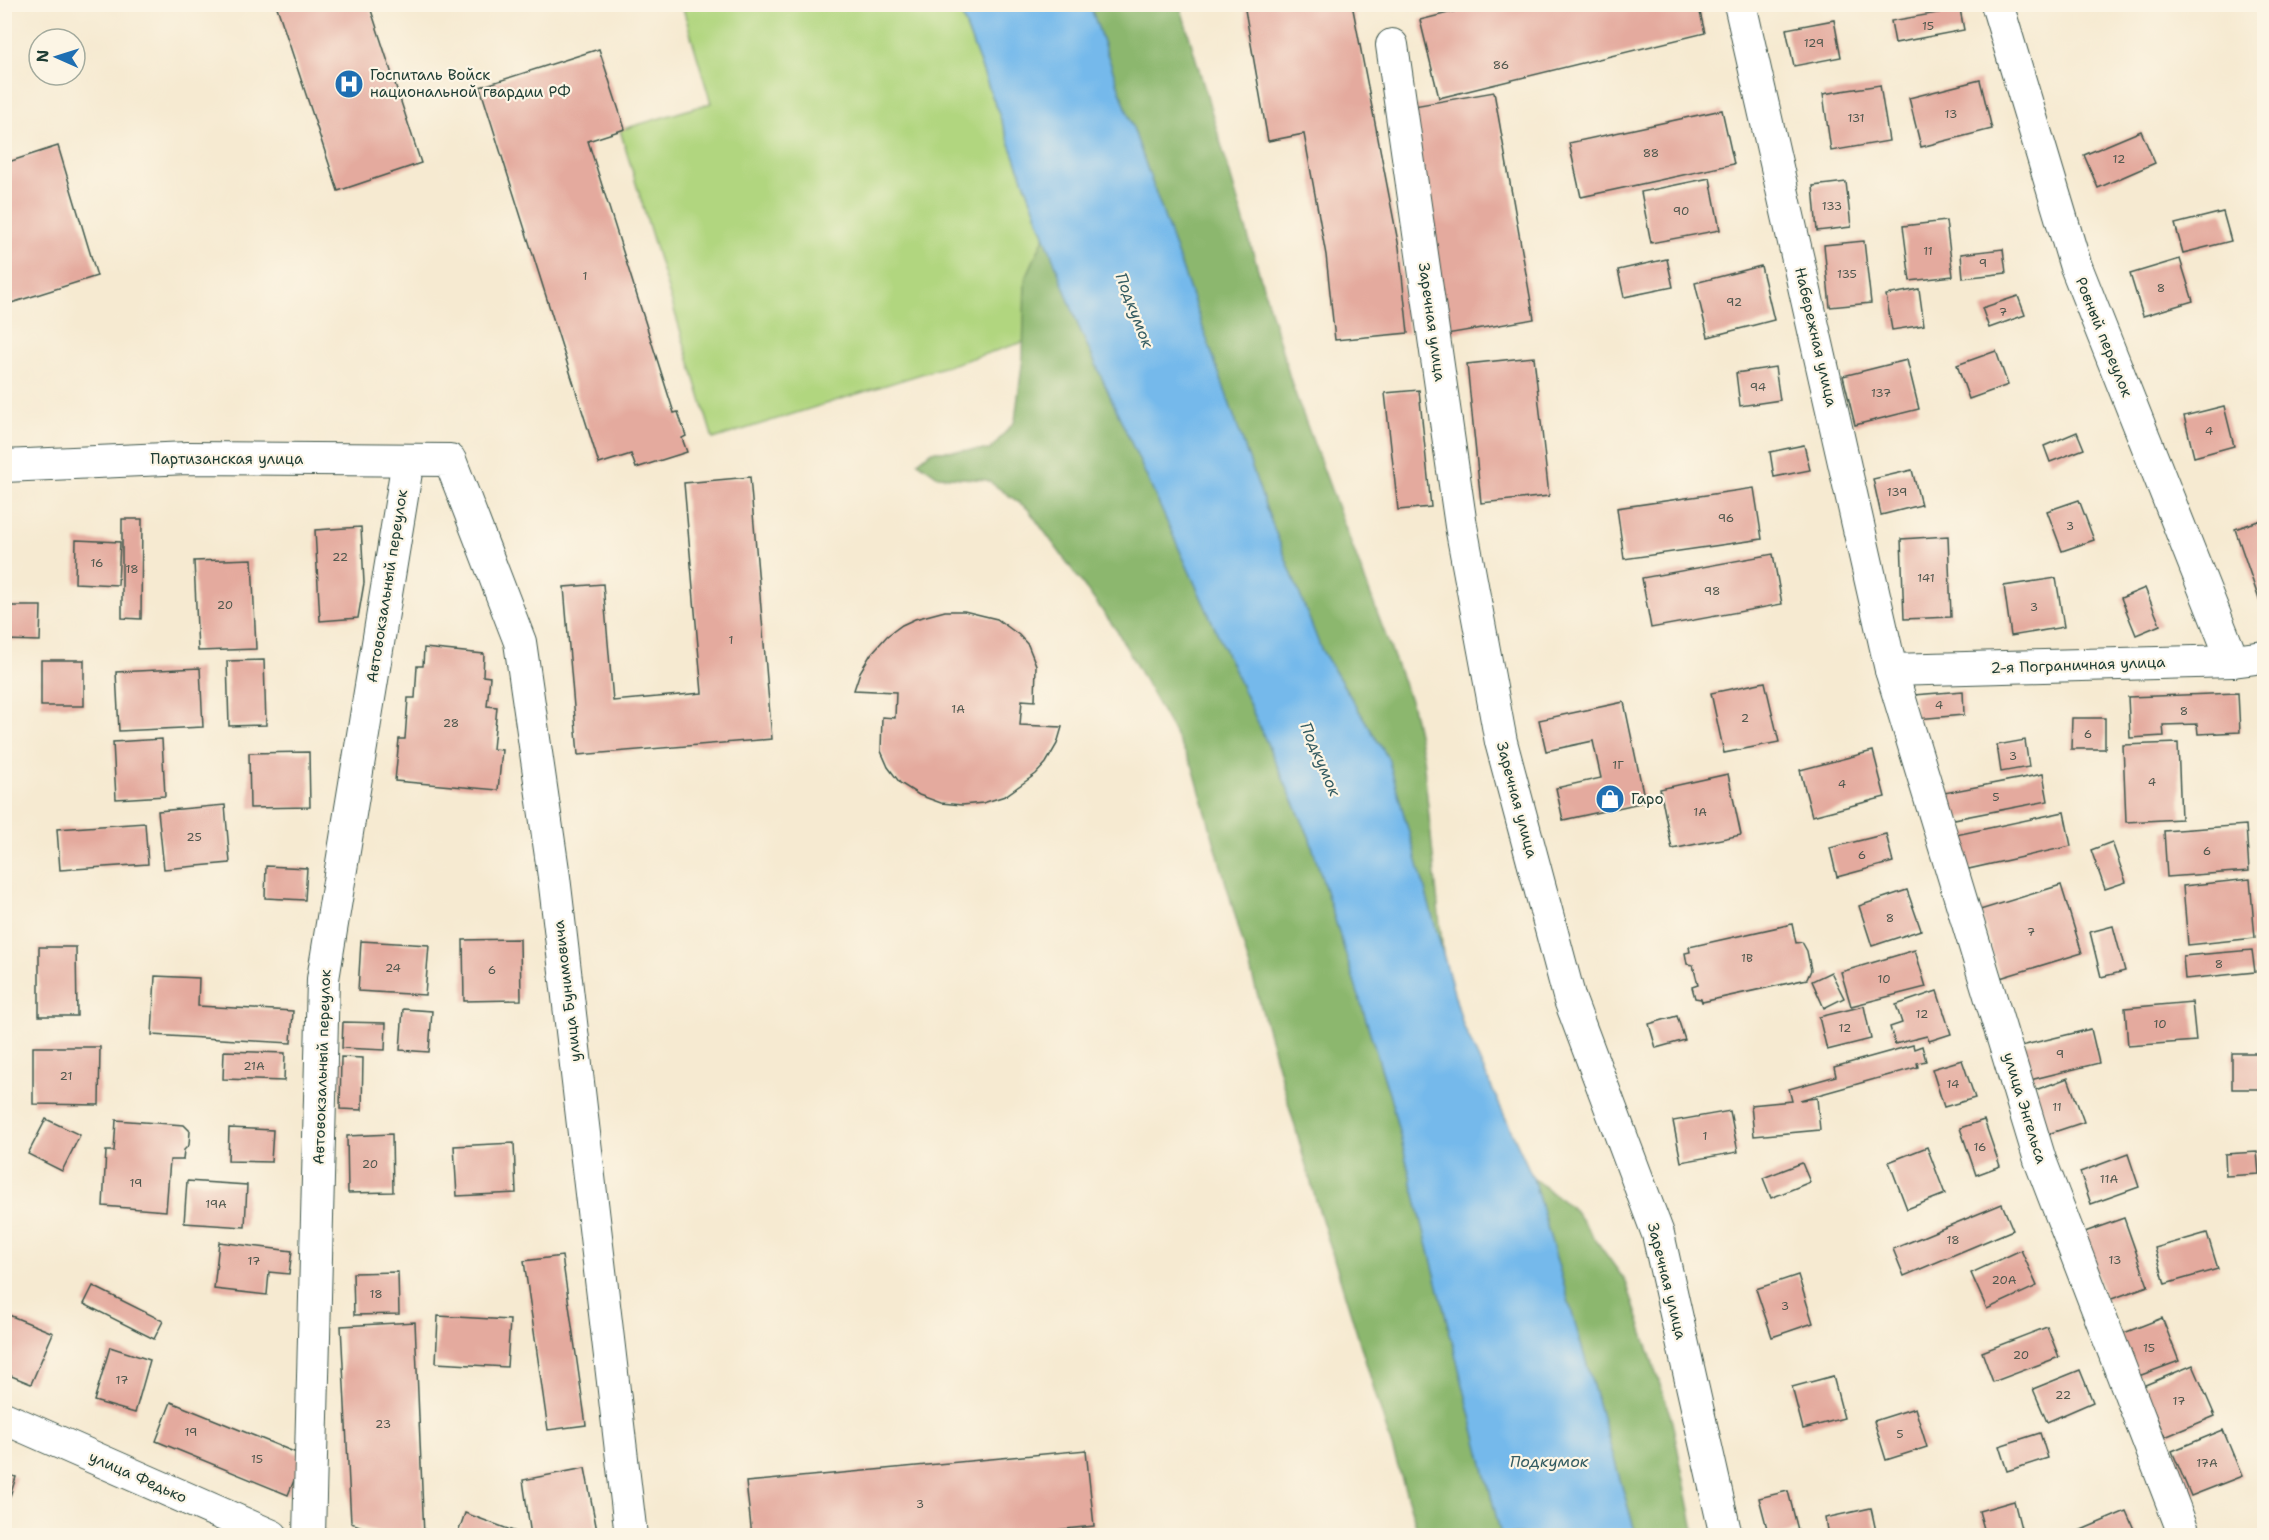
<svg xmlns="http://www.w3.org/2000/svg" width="2269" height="1540" viewBox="0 0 2269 1540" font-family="'Shantell Sans',sans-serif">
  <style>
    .green { fill: #b1d67f; stroke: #688a5a; stroke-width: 1.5 }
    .forest { fill: #8cb76e; stroke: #567a51; stroke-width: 1.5 }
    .water { fill: #74b9eb; stroke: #4a7b90; stroke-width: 1.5 }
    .building { fill: #e4aa9e }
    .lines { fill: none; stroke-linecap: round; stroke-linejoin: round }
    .minor-casing { stroke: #3f574c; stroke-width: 34 }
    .minor { stroke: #fff; stroke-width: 32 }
    .labels { text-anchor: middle; stroke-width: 4.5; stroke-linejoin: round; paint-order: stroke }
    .number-label { font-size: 12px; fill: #50584e }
    .poi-label { font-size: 15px; fill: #1f3d34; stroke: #fcf5e5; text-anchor: start }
    .street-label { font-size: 15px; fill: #1f3d34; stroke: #fcf5e5 }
    .water-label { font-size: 16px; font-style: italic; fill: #345c62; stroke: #fcf5e5 }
  </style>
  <rect width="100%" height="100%" fill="#fcf5e5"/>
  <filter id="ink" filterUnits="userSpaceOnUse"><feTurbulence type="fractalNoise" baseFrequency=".0167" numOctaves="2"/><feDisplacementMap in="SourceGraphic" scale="12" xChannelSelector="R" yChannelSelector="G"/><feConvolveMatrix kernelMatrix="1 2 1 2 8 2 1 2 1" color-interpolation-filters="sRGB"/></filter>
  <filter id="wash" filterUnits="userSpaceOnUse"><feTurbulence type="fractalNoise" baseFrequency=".008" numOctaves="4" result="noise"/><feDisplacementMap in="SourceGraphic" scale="24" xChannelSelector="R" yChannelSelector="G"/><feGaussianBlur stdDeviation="1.35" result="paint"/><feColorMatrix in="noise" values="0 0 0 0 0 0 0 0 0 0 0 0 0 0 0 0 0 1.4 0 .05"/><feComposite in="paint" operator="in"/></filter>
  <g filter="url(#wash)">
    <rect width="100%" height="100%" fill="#f6ead1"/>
    <polygon class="green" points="682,5 958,5 1078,325 713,439 620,130 711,103"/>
    <g class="forest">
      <polygon points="1090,5 1180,5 1293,388 1412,706 1423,757 1443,955 1388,758 1321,649 1266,508"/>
      <polygon points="1045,235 1078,325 1309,836 1391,1100 1501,1535 1419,1535 1315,1197 1193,767 1117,631 1028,509 987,480 938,476 918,462 932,451 990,450 1015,421 1023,357 1025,280"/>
      <polygon points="1533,1178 1575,1211 1626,1282 1672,1421 1695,1535 1636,1535"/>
    </g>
    <polygon class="water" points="958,5 1090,5 1266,508 1321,649 1388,758 1463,1025 1533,1178 1636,1535 1501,1535 1391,1100 1309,836 1078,325"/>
    <g id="blocks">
      <g class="building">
        <polygon points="276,4 369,4 421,163 338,191"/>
        <polygon points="1244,4 1352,4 1399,247 1408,333 1335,340 1326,255 1304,134 1268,141"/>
        <polygon points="1484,4 1698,4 1705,33 1439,98 1420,20"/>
        <polygon points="1960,9 1964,30 1895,43 1891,21"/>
        <polygon points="1834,20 1841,57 1794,66 1786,29"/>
        <polygon points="599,49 625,129 588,141 674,413 678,412 686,436 682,438 687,452 636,468 631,454 599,464 480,87"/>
        <polygon points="1980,80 1992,129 1921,147 1909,98"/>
        <polygon points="1880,85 1889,141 1831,151 1823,94"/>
        <polygon points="1494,92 1534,319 1447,334 1408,107"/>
        <polygon points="1722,110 1734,164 1581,197 1569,143"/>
        <polygon points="2141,131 2155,163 2098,188 2084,155"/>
        <polygon points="58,146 97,276 5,305 5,163"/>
        <polygon points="1710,178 1720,230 1651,243 1641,192"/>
        <polygon points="1846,182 1851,227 1817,231 1813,186"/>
        <polygon points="2223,212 2231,241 2183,253 2175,224"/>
        <polygon points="1946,221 1953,276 1910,281 1903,226"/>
        <polygon points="1864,241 1871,303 1830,307 1824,245"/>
        <polygon points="2003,249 2006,273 1963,278 1961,254"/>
        <polygon points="1667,259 1673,287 1624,297 1618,270"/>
        <polygon points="2180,259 2193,301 2143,316 2130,274"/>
        <polygon points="1761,266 1774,320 1708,337 1695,283"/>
        <polygon points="1919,289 1924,325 1892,330 1886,295"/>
        <polygon points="2018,296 2025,315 1989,328 1982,308"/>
        <polygon points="1996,351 2008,385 1969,399 1957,365"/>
        <polygon points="1534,357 1549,496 1481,503 1467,364"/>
        <polygon points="1907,360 1919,409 1855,425 1843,376"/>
        <polygon points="1775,367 1780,400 1740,406 1736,373"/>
        <polygon points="1419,390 1431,507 1398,510 1385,393"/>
        <polygon points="2224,406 2234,446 2194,457 2184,416"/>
        <polygon points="2077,432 2084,449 2050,462 2044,446"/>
        <polygon points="1804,445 1810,470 1774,477 1770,452"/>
        <polygon points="1912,470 1921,505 1881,515 1873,479"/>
        <polygon points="750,477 772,739 578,755 564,587 603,584 613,701 702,693 684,483"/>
        <polygon points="1754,488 1762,539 1624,559 1617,508"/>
        <polygon points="2079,500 2094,540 2062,551 2047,511"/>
        <polygon points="122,519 142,519 141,619 122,618"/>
        <polygon points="2264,519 2264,614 2235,529"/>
        <polygon points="361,527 364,583 358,618 320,621 315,530"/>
        <polygon points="1948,536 1951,617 1904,619 1901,539"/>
        <polygon points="76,540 120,542 118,585 75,583"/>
        <polygon points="1773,554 1782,604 1651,628 1642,578"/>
        <polygon points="252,559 256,649 198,651 194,561"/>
        <polygon points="2056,578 2064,627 2011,636 2004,586"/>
        <polygon points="2145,588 2160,625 2136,635 2121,598"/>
        <polygon points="5,606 41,606 40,641 5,640"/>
        <polygon points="945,611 964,611 997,619 1019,635 1028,645 1036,665 1035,701 1022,700 1020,725 1062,727 1057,744 1046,763 1036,774 1005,796 983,803 962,805 941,803 919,795 900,783 888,767 881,751 882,717 895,718 896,692 854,690 860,672 871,654 887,636 902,625 915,619"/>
        <polygon points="424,648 484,654 483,676 490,677 487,706 497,707 493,749 502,750 498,790 395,781 399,739 405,739 408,698 415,698 417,666 423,666"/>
        <rect x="41" y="660" width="43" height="46"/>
        <polygon points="264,660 266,725 229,726 227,661"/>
        <polygon points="200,668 203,727 119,731 116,672"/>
        <polygon points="1765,682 1779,742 1724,753 1711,693"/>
        <polygon points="1963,691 1964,715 1916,719 1914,695"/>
        <polygon points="2238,693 2240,732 2198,734 2197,724 2163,725 2164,736 2130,738 2128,697"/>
        <polygon points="1624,702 1645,802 1563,820 1556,788 1601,778 1593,741 1546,751 1539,720"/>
        <polygon points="2072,718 2105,718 2105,749 2071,749"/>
        <polygon points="162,739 165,796 116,799 113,742"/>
        <polygon points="2025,740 2029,767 2001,772 1997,745"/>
        <polygon points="2178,743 2181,819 2126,822 2123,745"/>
        <polygon points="1873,751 1885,797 1812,816 1800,770"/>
        <polygon points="309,752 310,807 250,808 249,753"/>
        <polygon points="1728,774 1741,835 1672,849 1660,789"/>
        <polygon points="2043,774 2048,801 1949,820 1944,793"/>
        <polygon points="225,805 230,863 164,869 158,811"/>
        <polygon points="2064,812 2071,846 1964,870 1956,835"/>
        <polygon points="145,823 148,864 60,870 57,829"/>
        <polygon points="2246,825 2249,871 2167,877 2164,831"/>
        <polygon points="1886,834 1893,862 1837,877 1830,848"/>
        <polygon points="2112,842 2126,882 2105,889 2091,850"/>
        <polygon points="266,866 307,868 305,900 265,898"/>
        <polygon points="2250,879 2255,938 2188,945 2183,886"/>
        <polygon points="2061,885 2082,953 2000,978 1980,910"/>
        <polygon points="1907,890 1921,930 1872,946 1859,906"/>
        <polygon points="1792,924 1796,943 1802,942 1807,951 1811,970 1807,979 1702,1002 1701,999 1695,998 1692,987 1698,985 1693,965 1687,964 1685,953 1690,952 1689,947"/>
        <polygon points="2113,926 2125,971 2101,977 2090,932"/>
        <polygon points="520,939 521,1000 464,1001 463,940"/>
        <polygon points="361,941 429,945 425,995 358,991"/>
        <polygon points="39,947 76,947 77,1016 39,1016"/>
        <polygon points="1915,950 1926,987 1851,1006 1841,972"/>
        <polygon points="2252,950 2255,972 2185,979 2183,956"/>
        <polygon points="1831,972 1844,998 1824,1008 1812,981"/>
        <polygon points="155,976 199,978 198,1006 293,1011 291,1043 152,1035"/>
        <polygon points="1937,991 1951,1034 1929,1041 1927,1036 1895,1044 1890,1027 1902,1023 1896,1005"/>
        <polygon points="2192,1002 2196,1041 2128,1046 2125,1008"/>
        <polygon points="1864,1006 1871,1039 1827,1050 1819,1017"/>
        <polygon points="403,1009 432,1011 429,1052 400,1050"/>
        <polygon points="1677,1016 1685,1040 1656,1048 1649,1024"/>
        <polygon points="343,1022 386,1023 385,1050 342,1048"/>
        <polygon points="2091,1029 2099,1063 2030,1080 2021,1046"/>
        <polygon points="1913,1045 1914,1049 1922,1046 1926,1061 1917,1063 1918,1067 1800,1100 1817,1098 1820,1130 1754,1136 1751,1105 1792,1101 1789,1089 1836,1076 1834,1067"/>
        <polygon points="33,1047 100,1047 99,1105 33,1104"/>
        <polygon points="224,1051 285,1053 284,1081 223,1079"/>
        <rect x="2232" y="1053" width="32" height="36"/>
        <polygon points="341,1057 363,1058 362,1110 340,1109"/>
        <polygon points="1962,1060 1975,1098 1944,1107 1932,1069"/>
        <polygon points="2068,1078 2084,1122 2045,1135 2030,1092"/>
        <polygon points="1730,1111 1738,1152 1681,1162 1673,1121"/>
        <polygon points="46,1119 80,1135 62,1171 28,1154"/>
        <polygon points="116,1120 184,1125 190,1131 189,1145 184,1150 183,1160 170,1160 166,1211 103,1206 106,1151 114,1151"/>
        <polygon points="1984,1120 2000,1166 1976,1175 1960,1128"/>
        <polygon points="229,1128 273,1130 271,1162 228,1161"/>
        <polygon points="392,1134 393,1192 348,1193 347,1136"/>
        <polygon points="514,1143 516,1193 457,1196 454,1146"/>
        <polygon points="1927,1147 1945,1194 1907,1209 1889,1162"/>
        <polygon points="2257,1152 2259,1174 2226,1176 2225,1154"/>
        <polygon points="2128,1154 2139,1187 2091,1204 2080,1172"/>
        <polygon points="1802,1163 1810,1182 1771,1198 1763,1178"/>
        <polygon points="187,1181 247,1185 245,1227 184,1223"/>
        <polygon points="2002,1204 2013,1230 1904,1276 1893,1249"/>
        <polygon points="2124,1218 2148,1286 2106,1301 2082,1233"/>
        <polygon points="2207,1233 2218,1269 2165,1284 2155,1248"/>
        <polygon points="219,1242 292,1251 289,1274 269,1272 267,1295 214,1289"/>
        <polygon points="2021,1250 2037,1286 1987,1309 1971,1273"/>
        <polygon points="562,1256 586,1425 548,1430 524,1261"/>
        <polygon points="398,1272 399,1314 354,1315 353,1273"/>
        <polygon points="1798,1275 1813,1323 1772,1337 1756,1289"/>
        <polygon points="93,1286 163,1321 154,1339 84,1304"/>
        <polygon points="4,1313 53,1333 31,1384 4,1373"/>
        <polygon points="438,1316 510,1320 507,1367 436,1363"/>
        <polygon points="2162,1318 2179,1361 2136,1377 2119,1335"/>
        <polygon points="415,1322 424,1536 388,1536 351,1523 341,1326"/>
        <polygon points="2047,1327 2059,1357 1993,1382 1982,1352"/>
        <polygon points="110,1347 150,1360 135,1413 94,1401"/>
        <polygon points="2193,1365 2215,1416 2165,1437 2143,1386"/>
        <polygon points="2080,1370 2093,1402 2047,1422 2033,1389"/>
        <polygon points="1833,1376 1844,1418 1803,1429 1792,1387"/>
        <polygon points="171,1402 304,1456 288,1495 156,1441"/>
        <polygon points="1915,1408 1927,1447 1886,1460 1874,1421"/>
        <polygon points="2223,1430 2242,1476 2191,1496 2172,1451"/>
        <polygon points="2040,1433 2048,1458 2007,1471 1999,1446"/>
        <polygon points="1086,1450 1094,1526 996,1536 752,1536 746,1482"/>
        <polygon points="585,1468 598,1536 531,1536 523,1480"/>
        <polygon points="4,1473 16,1477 5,1512 4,1512"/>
        <polygon points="1788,1491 1798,1530 1778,1536 1769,1536 1759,1498"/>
        <polygon points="2014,1501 2023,1536 1986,1536 1979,1511"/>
        <polygon points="1871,1508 1877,1536 1828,1536 1825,1518"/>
        <polygon points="2126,1511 2137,1536 2081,1536 2079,1531"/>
        <polygon points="465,1513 524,1535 523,1536 457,1536"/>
      </g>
    </g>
  </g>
  <g filter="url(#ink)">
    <use href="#blocks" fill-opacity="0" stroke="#3f574c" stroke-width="1.5"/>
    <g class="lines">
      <g class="minor-casing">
        <g id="minor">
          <polyline points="1740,4 1891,670 2040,1160 2185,1536"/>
          <polyline points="1997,4 2075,264 2233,661"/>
          <polyline points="1392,45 1461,526 1501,742 1570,1000 1658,1234 1726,1536"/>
          <polyline points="4,466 188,458 450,460 520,642 554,877 631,1536"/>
          <polyline points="1891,670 2233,661 2264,657"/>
          <polyline points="4,1418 272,1536"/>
          <polyline points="309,1536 323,979 408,460"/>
        </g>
      </g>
      <use href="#minor" class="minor"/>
    </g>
  </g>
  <defs>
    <g id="hospital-disc" transform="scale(1.5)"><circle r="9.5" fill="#1f6fb2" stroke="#fcf5e5"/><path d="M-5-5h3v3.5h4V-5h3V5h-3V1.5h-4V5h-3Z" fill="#fff"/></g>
    <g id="shop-disc" transform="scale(1.5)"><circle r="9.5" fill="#1f6fb2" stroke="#fcf5e5"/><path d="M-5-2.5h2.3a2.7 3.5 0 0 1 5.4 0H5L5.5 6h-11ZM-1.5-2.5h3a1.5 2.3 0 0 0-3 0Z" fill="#fff"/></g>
  </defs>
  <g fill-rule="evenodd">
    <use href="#hospital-disc" x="349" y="84"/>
    <use href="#shop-disc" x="1610" y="799"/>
  </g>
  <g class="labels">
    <g class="number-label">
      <text x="1928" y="30">15</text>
      <text x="1814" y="47">129</text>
      <text x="1501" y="69">86</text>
      <text x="1951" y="118">13</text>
      <text x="1856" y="122">131</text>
      <text x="1651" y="157">88</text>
      <text x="2119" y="163">12</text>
      <text x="1832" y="210">133</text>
      <text x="1681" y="215">90</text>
      <text x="1928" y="255">11</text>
      <text x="1983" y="267">9</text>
      <text x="1847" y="278">135</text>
      <text x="585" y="280">1</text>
      <text x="2161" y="292">8</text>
      <text x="1734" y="306">92</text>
      <text x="2003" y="316">7</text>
      <text x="1758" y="391">94</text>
      <text x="1881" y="397">137</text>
      <text x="2209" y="435">4</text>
      <text x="1897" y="496">139</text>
      <text x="1726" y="522">96</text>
      <text x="2070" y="530">3</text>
      <text x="340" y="561">22</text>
      <text x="97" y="567">16</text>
      <text x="132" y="573">18</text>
      <text x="1926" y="582">141</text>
      <text x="1712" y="595">98</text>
      <text x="225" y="609">20</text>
      <text x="2034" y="611">3</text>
      <text x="731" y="644">1</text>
      <text x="1939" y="709">4</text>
      <text x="958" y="713">1А</text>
      <text x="2184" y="715">8</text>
      <text x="1745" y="722">2</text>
      <text x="451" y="727">28</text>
      <text x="2088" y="738">6</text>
      <text x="2013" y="760">3</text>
      <text x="1618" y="769">1Г</text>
      <text x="2152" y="786">4</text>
      <text x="1842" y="788">4</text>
      <text x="1996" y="801">5</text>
      <text x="1700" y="816">1А</text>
      <text x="194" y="841">25</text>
      <text x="2207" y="855">6</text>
      <text x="1862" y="859">6</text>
      <text x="1890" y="922">8</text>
      <text x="2031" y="936">7</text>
      <text x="1747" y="962">1В</text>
      <text x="2219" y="968">8</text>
      <text x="393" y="972">24</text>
      <text x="492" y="974">6</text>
      <text x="1884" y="983">10</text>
      <text x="1922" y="1018">12</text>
      <text x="2160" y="1028">10</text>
      <text x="1845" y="1032">12</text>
      <text x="2060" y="1058">9</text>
      <text x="254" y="1070">21А</text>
      <text x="66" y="1080">21</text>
      <text x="1953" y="1088">14</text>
      <text x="2057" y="1111">11</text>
      <text x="1705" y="1140">1</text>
      <text x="1980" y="1151">16</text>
      <text x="370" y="1168">20</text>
      <text x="2109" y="1183">11А</text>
      <text x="136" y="1187">19</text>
      <text x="216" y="1208">19А</text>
      <text x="1953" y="1244">18</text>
      <text x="2115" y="1264">13</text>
      <text x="254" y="1265">17</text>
      <text x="2004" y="1284">20А</text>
      <text x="376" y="1298">18</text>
      <text x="1785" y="1310">3</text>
      <text x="2149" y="1352">15</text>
      <text x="2021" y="1359">20</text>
      <text x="122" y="1384">17</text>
      <text x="2063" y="1399">22</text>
      <text x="2179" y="1405">17</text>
      <text x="383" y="1428">23</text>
      <text x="191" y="1436">19</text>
      <text x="1900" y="1438">5</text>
      <text x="257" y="1463">15</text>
      <text x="2207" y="1467">17А</text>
      <text x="920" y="1508">3</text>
    </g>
    <g class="poi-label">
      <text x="370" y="80">Госпиталь Войск<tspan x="370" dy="17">национальной гвардии РФ</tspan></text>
      <text x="1631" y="804">Гаро</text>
    </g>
    <g class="street-label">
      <text transform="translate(1432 322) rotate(82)" y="5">Заречная улица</text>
      <text transform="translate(1816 337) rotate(77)" y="5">Набережная улица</text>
      <text transform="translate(2104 337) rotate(68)" y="5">Ровный переулок</text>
      <text x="227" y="464">Партизанская улица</text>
      <text transform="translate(387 586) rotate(-81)" y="5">Автовокзальный переулок</text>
      <text transform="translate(2078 665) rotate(-2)" y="5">2-я Пограничная улица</text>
      <text transform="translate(1517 800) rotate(75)" y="5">Заречная улица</text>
      <text transform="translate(567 991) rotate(-97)" y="5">улица Бунимовича</text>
      <text transform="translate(322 1067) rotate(-88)" y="5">Автовокзальный переулок</text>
      <text transform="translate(2025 1108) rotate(73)" y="5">улица Энгельса</text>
      <text transform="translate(1667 1281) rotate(76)" y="5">Заречная улица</text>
      <text transform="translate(138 1477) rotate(24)" y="5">улица Федько</text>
    </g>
    <g class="water-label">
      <text transform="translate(1135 310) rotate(69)" y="6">Подкумок</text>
      <text transform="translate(1321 759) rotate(67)" y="6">Подкумок</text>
      <text x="1549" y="1467">Подкумок</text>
    </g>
  </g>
  <rect width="2269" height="1540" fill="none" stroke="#fcf5e5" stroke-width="24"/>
  <g transform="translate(57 57) rotate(273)"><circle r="28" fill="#fcf5e5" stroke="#a4ab9e" stroke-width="1.5"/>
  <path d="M0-4.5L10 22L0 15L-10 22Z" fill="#1f6fb2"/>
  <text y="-9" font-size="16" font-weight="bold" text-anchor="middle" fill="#1f3d34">N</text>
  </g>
</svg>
